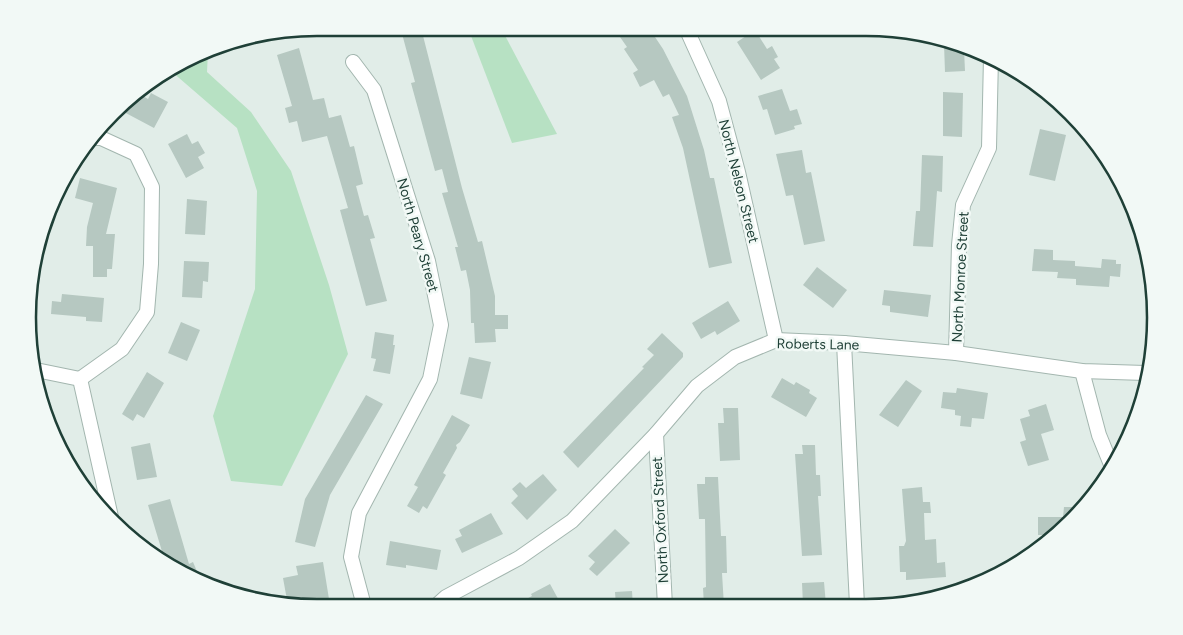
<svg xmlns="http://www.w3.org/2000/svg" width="1183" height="635" viewBox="0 0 1183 635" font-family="Figtree,sans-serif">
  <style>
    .green { fill: #b7e1c3 }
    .building { fill: #b6c8c1 }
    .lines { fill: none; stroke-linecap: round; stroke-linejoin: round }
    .street-casing { stroke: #a3b6af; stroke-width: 16 }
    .street { stroke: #fff; stroke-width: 14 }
    .labels { text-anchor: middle; stroke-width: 5; stroke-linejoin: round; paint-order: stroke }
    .street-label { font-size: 14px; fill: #1f4037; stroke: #f2f9f6 }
    .rim { fill: none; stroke: #1f4037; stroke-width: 2.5 }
  </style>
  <rect width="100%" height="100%" fill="#e1ede8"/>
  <g class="green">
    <polygon points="468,28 501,28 557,134 512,143"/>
    <polygon points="208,52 207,72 251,112 291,171 329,285 348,354 282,486 231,481 213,416 255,289 257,191 237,128 171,71"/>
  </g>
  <g class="building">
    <polygon points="410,28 421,28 462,188 478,242 482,241 495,296 495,315 508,315 508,329 495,329 496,342 475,343 474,323 471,323 470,290 466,270 461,271 455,247 458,247 442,193 448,192 442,169 435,171 411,83 415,82 401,30"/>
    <polygon points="624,28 649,28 663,49 687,96 704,150 710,178 714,178 732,263 709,268 683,148 672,117 679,115 669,94 663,97 654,80 640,87 633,73 638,70 624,49 627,47 620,37 628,32"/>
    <polygon points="755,30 767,49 772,46 778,57 774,59 780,68 761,80 737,42"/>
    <polygon points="944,44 964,49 965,71 945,72"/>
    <polygon points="299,48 313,100 324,98 329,118 341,115 350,147 354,146 363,184 356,186 364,216 368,215 375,238 370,239 387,301 366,306 340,210 348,208 327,136 302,142 297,121 289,123 285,108 292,106 277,55"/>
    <polygon points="782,89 790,111 797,109 802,124 794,126 795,129 775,135 767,109 763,110 758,96"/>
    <polygon points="136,92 148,99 151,93 168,102 154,128 122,111"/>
    <polygon points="943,92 963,93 962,137 943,136"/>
    <polygon points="1040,129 1066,135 1055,181 1029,175"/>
    <polygon points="187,134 192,144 198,141 205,153 198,157 204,168 186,178 168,144"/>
    <polygon points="802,150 806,173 811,172 825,241 804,245 793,195 786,196 776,154"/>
    <polygon points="922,155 943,156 942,192 937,191 933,247 913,246 916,211 920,211"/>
    <polygon points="80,178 117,188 106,234 115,234 112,269 107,269 107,277 93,277 93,246 86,246 87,227 93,203 75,198"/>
    <polygon points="187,199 207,201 205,235 185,234"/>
    <polygon points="1034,249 1053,250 1053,260 1075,261 1075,266 1101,268 1102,259 1116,260 1116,264 1121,264 1120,277 1110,276 1109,287 1076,285 1076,279 1057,278 1058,272 1032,271"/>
    <polygon points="184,261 209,262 208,282 203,281 202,298 182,297"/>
    <polygon points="817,267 847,290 833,308 803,285"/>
    <polygon points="884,290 931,295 928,317 890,312 890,306 882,305"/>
    <polygon points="62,294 104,298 102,322 86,321 86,317 51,314 52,301 61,302"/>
    <polygon points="728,301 740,321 717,335 715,331 701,339 692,323"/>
    <polygon points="181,322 200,330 187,361 168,353"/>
    <polygon points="375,332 394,335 393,345 395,345 390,374 373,371 376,359 371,358"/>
    <polygon points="662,333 683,353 683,357 578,468 563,452 644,368 642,367 654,355 647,349"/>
    <polygon points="469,357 491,362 482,399 460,394"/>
    <polygon points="147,372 164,383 144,418 137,414 133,421 122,414"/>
    <polygon points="782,378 794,385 796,382 810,390 809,393 817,398 806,417 771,397"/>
    <polygon points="906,380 922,391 898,427 879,415"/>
    <polygon points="957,388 988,393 984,419 972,418 971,427 960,426 961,416 955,415 955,410 941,408 943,392 956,393"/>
    <polygon points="366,395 383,404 330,495 315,547 295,542 305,499"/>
    <polygon points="1046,404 1054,430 1041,434 1049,460 1028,466 1020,442 1026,440 1020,419 1030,416 1028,410"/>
    <polygon points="723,408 738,408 740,460 720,461 718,423 724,423"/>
    <polygon points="452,415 470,425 460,442 456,445 457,448 443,473 446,475 427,509 423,506 419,513 407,506 418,487 414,485"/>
    <polygon points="150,443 157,477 137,480 131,447"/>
    <polygon points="802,445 815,445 816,475 820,475 821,496 818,496 822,555 802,556 795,454 803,454"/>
    <polygon points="543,474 557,490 527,520 511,503 518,496 512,489 520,482 526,488"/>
    <polygon points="705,477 718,477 721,536 726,536 727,573 722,573 724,606 704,606 703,588 706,587 705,519 699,519 697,484 705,484"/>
    <polygon points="922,487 923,502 930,502 931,513 924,513 925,540 936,539 937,563 945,562 946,577 906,580 906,572 900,572 899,546 904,546 906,541 902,489"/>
    <polygon points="170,499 189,564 193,562 201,581 189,577 164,558 148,505"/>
    <polygon points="1064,507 1085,507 1054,535 1038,535 1038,517 1063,517"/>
    <polygon points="491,513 503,534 462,553 455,539 462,536 459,530"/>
    <polygon points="615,529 630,543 597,576 589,569 595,562 588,556"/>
    <polygon points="390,541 441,550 437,570 406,565 406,568 386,565"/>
    <polygon points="323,562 329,599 303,603 302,597 287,600 283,578 298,575 296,566"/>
    <polygon points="824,582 826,605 803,605 802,583"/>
    <polygon points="550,584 562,606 513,606 532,596 531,594"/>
    <polygon points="632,591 633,606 616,606 615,592"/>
  </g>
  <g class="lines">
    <g class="street-casing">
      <g id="street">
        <polyline points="686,28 719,101 738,172 776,340"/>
        <polyline points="353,62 374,90 428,261 441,325 430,379 359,513 351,557 363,602 367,607"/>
        <polyline points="844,343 857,605"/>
        <polyline points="956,353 959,245 963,205 989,148 991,57"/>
        <polyline points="36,370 80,379"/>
        <polyline points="1082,371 1099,435 1112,467"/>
        <polyline points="80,379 122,349 147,312 151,264 152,187 136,154 101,138 93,138"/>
        <polyline points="80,379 111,517"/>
        <polyline points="656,434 665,606"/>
        <polyline points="436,606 446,597 519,558 572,521 656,434 697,386 735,357 776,340 844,343 956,353 1082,371 1145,373"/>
      </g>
    </g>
    <use href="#street" class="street"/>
  </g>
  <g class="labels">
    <g class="street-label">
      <text transform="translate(739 181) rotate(76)" y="5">North Nelson Street</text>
      <text transform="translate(418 235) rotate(74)" y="5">North Peary Street</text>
      <text transform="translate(960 277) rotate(-87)" y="5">North Monroe Street</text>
      <text transform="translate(818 344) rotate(1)" y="5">Roberts Lane</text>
      <text transform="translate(660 520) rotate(-93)" y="5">North Oxford Street</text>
    </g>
  </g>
  <path d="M0 0H1183V635H0ZM317 36H866A281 281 0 0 1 1147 317V318A281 281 0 0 1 866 599H317A281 281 0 0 1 36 318V317A281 281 0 0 1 317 36Z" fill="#f2f9f6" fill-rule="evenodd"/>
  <path class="rim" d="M317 36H866A281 281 0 0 1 1147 317V318A281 281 0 0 1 866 599H317A281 281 0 0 1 36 318V317A281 281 0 0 1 317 36Z"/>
</svg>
